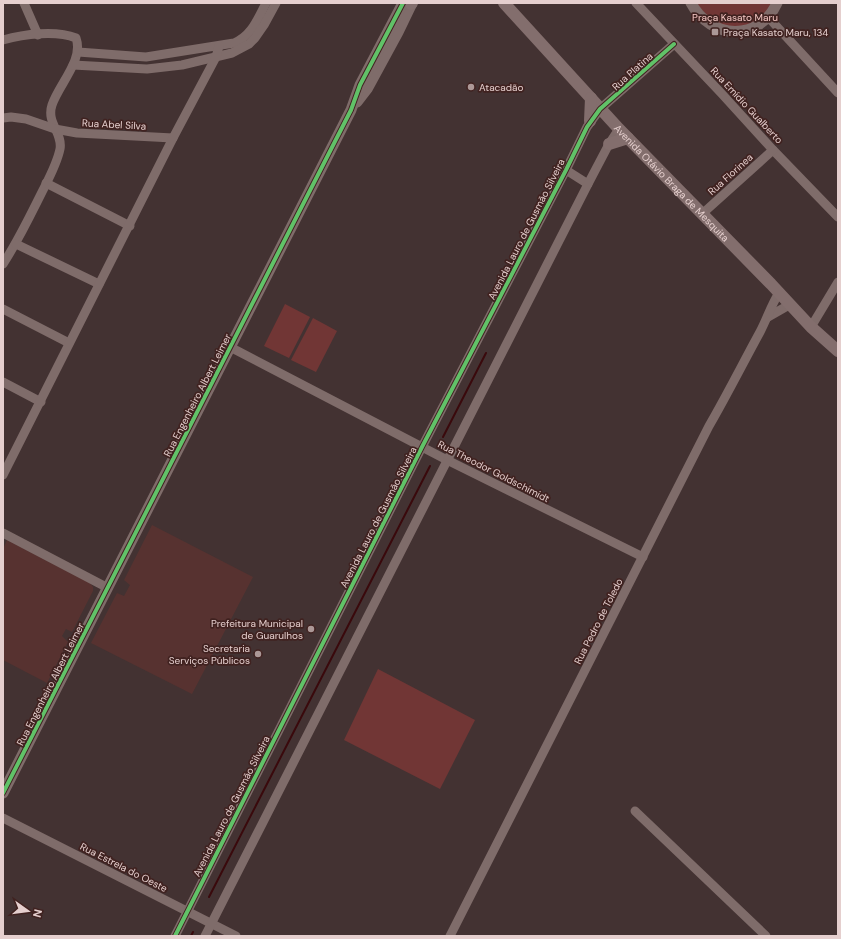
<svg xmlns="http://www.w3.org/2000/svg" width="841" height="939" viewBox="0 0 841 939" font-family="'DM Sans',sans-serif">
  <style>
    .built { fill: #573230 }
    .green { fill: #713635 }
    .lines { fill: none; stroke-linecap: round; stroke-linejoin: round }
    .stream { stroke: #3a090c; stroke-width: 2 }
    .minor { stroke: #7f6c6a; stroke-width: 9 }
    .tertiary { stroke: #7f6c6a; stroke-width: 11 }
    .secondary { stroke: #836e6d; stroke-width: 12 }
    .cycleway-casing { stroke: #402220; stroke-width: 6 }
    .cycleway { stroke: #61c268; stroke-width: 4 }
    .poi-dot { fill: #ac9897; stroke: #402220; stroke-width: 1.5 }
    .labels { text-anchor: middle; stroke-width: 3.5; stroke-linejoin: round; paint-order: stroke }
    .park-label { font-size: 10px; fill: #f6c8c5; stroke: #402220 }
    .poi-label { font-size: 10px; fill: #e5cfce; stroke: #402220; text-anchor: start }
    .street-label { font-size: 10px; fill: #e5cfce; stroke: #402220 }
  </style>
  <rect width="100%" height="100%" fill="#433232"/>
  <g class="built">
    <polygon points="152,525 253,577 192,694 91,643 117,593 124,596 130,585 124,580"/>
    <polygon points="7,540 90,583 93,587 93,591 72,632 66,629 62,636 68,642 47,683 3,660 3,549"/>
  </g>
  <g class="green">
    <polygon points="694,3 777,3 758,25 725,31"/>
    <polygon points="285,304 310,317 289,358 264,346"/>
    <polygon points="313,318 337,331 316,372 291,360"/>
    <polygon points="378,669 475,720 440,789 344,740"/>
  </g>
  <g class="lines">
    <g class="stream">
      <polyline points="443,437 486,353"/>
      <polyline points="209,897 430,466"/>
      <polyline points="191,936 193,932"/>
    </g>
    <g class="minor">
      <polyline points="24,3 38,35"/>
      <polyline points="636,3 722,94 773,150 838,217"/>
      <polyline points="768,17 838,93"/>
      <path d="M3,40c21,-6 53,-10 73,-2 8,22 -17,46 -24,67 -6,18 11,28 8,44 -3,15 -12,31 -19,45 -12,24 -23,47 -38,70"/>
      <path d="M78,52l68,5 88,-14c18,-8 23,-23 32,-40"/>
      <polyline points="73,65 147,69 182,65 232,53 249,44 255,38 264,25 276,3"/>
      <polyline points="3,118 11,117 26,119 55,129 77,133 173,138"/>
      <polyline points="566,170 588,184"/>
      <polyline points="46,183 130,226"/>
      <polyline points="702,214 773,150"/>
      <polyline points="16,244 99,284"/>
      <polyline points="3,309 69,343"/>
      <polyline points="768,317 789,305"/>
      <polyline points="811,327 838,282"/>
      <polyline points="230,347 447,460 643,557"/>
      <polyline points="3,382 41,402"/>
      <polyline points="3,475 173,138 216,57 219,46"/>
      <polyline points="3,533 108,588"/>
      <polyline points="635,811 766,936"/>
      <polyline points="3,818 236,936"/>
      <polyline points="175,936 422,447 566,170 587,127 600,109 674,44"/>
      <polyline points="205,936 588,184 609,144 619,129"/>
      <path d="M450,936l259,-510c18,-31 34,-63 51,-94 7,-13 11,-27 19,-39"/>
    </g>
    <g class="tertiary">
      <path d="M691,3c20,37 68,39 86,0"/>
      <polyline points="357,102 367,89 398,32 412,3"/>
      <polyline points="3,793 351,110 360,85 403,3"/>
    </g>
    <g class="secondary">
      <path id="s1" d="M504,3l115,126 152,155 40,43 27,24"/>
      <polyline points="411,4 412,3"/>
      <polyline points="590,121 591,98"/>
      <polyline points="609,144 628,138"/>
    </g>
    <g class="cycleway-casing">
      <g id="cycleway">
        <polyline points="3,793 351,110 360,85 403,3"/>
        <polyline points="175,936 422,447 566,170 587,127 600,109 674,44"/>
      </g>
    </g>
    <use href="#cycleway" class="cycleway"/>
  </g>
  <g class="poi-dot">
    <rect x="711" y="28" width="8" height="8" rx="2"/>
    <circle cx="471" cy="87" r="4"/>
    <circle cx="311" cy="629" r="4"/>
    <circle cx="258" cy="654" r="4"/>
  </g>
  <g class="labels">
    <g class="park-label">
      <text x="735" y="21">Praça Kasato Maru</text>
    </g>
    <g class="poi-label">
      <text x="723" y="36">Praça Kasato Maru, 134</text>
      <text x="479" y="91">Atacadão</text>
      <text x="303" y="627" text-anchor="end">Prefeitura Municipal<tspan x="303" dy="12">de Guarulhos</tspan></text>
      <text x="250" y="652" text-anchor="end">Secretaria<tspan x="250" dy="12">Serviços Públicos</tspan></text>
    </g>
    <g class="street-label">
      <text transform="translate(632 71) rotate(-42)" y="4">Rua Platina</text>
      <text transform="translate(747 105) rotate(47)" y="4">Rua Emídio Gualberto</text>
      <text transform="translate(114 124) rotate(3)" y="4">Rua Abel Silva</text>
      <text transform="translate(730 174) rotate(-42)" y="4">Rua Florinea</text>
      <text dy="4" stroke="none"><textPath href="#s1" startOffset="246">Avenida Otávio Braga de Mesquita</textPath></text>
      <text transform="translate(526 229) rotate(-63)" y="4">Avenida Lauro de Gusmão Silveira</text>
      <text transform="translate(197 395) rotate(-63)" y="4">Rua Engenheiro Albert Leimer</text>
      <text transform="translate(494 471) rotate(27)" y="4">Rua Theodor Goldschimidt</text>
      <text transform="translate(378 517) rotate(-63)" y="4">Avenida Lauro de Gusmão Silveira</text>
      <text transform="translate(598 621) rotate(-63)" y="4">Rua Pedro de Toledo</text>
      <text transform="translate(50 684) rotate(-63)" y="4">Rua Engenheiro Albert Leimer</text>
      <text transform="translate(231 806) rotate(-63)" y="4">Avenida Lauro de Gusmão Silveira</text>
      <text transform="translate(124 867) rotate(27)" y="4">Rua Estrela do Oeste</text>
    </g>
  </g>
  <rect width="841" height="939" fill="none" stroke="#e5cfce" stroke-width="8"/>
  <g transform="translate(28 911) rotate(104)" stroke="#402220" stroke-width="3" paint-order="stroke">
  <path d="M0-3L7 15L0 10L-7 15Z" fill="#e5cfce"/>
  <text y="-6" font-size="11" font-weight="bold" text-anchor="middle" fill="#e5cfce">N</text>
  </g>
</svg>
